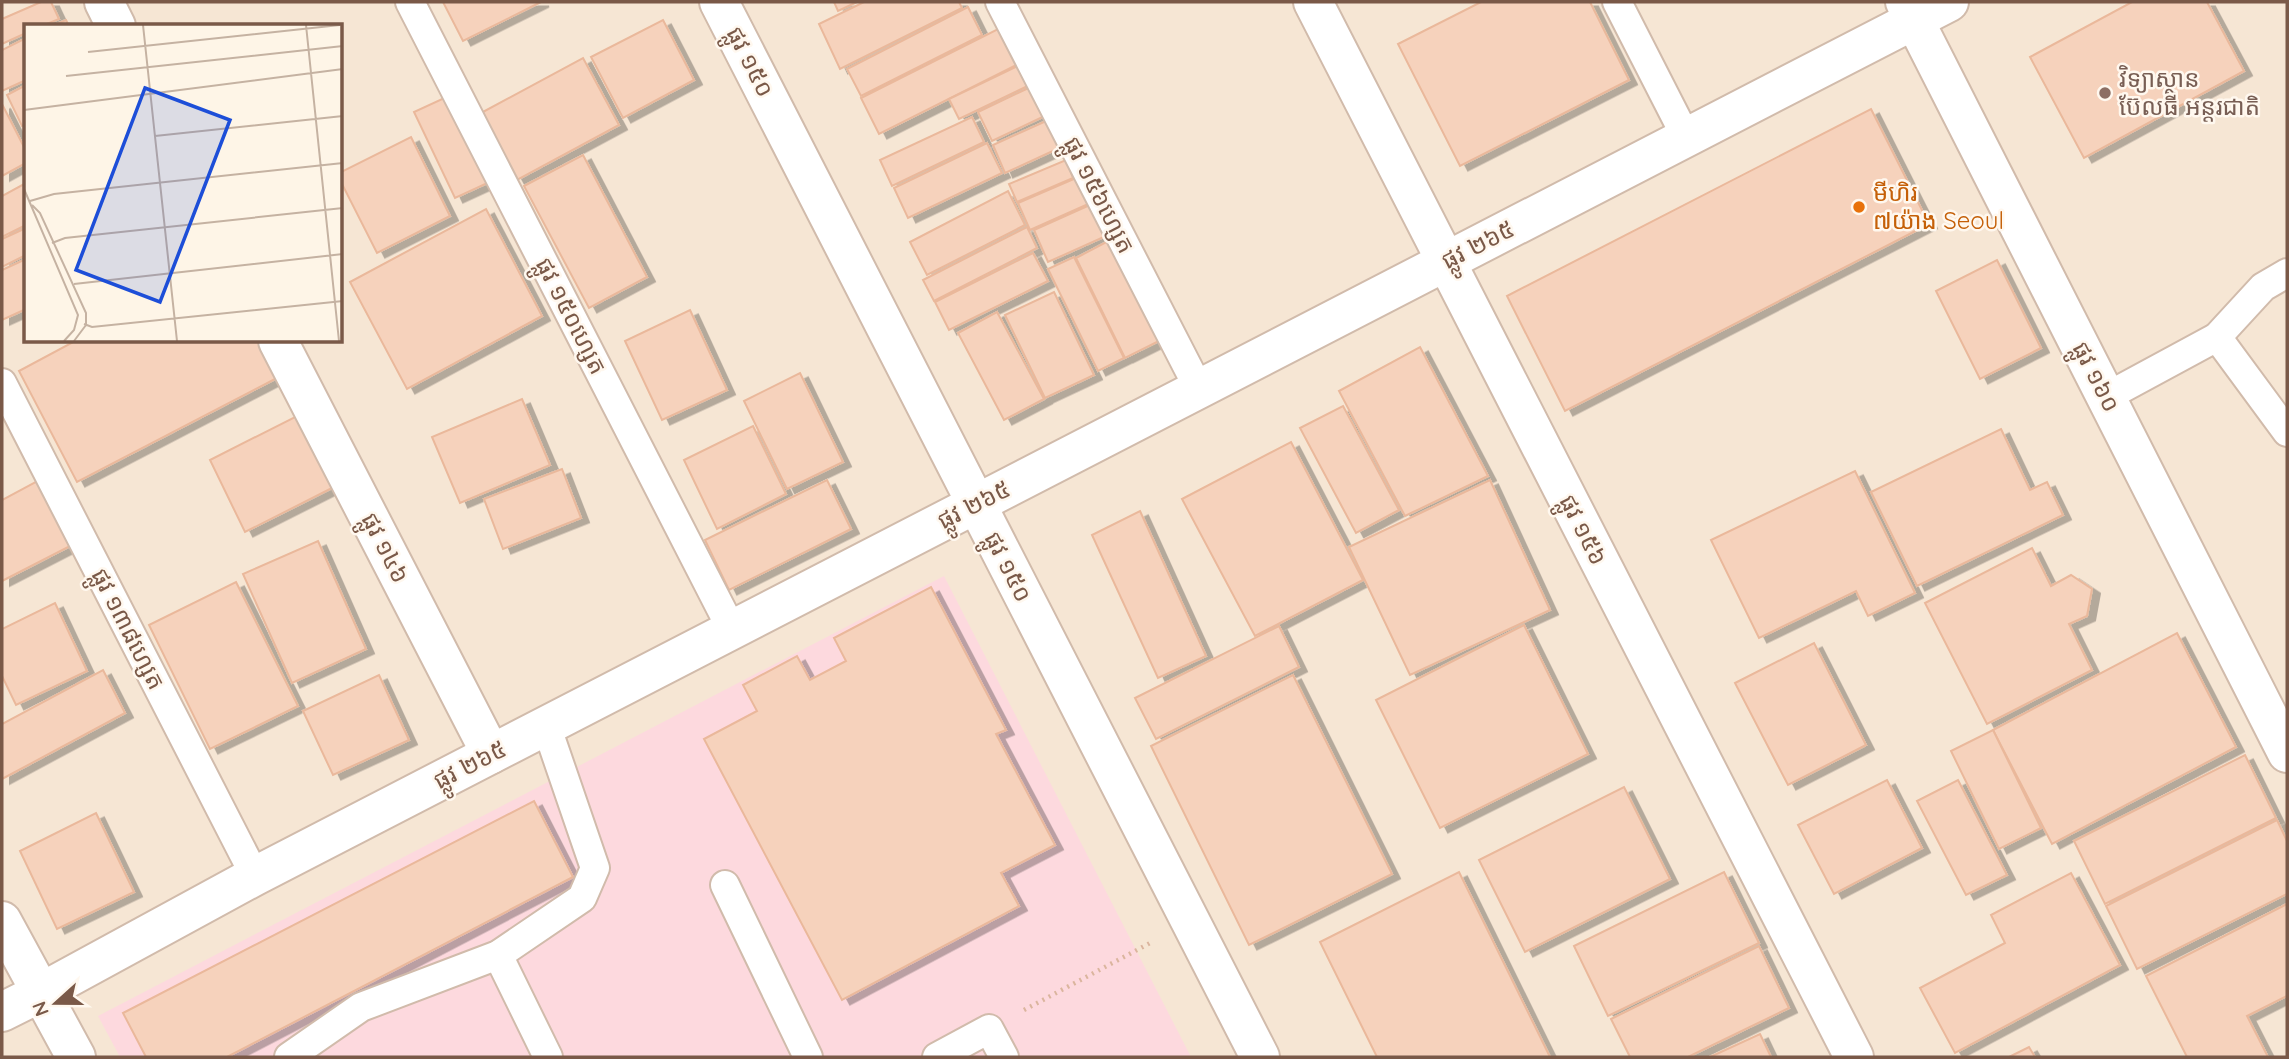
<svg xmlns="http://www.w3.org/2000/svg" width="2289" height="1059" viewBox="0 0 2289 1059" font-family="Quicksand,'Noto Sans Khmer',sans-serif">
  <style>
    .residential { fill: #f6e6d4; fill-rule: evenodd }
    .medical { fill: #fdd9de }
    .building { fill: #f6d2bc; stroke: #eab89b; stroke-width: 2; filter: url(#shadow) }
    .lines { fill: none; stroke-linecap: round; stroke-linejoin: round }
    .service-casing { stroke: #d1bbab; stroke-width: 32 }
    .minor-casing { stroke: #d1bbab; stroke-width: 42 }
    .path { stroke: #dbb59e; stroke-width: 4.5; stroke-dasharray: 2 5; stroke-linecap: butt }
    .service { stroke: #fff; stroke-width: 28 }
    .minor { stroke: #fff; stroke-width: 38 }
    .education-dot { fill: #8d6e63; stroke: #fff8ef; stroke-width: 2.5 }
    .food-dot { fill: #e8710a; stroke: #fff8ef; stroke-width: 2.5 }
    .labels { text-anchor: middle; stroke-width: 5; stroke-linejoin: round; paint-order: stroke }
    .street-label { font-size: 24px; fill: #7a5948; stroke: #fff8ef }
    .education-label { font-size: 24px; fill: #785e54; stroke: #fff8ef; text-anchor: start }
    .food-label { font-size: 24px; fill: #c56008; stroke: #fff8ef; text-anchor: start }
    .inset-road { fill: none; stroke: #c5b2a2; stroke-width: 2 }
    .view { fill: #1d4ed8; fill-opacity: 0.15; stroke: #1d4ed8; stroke-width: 3.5 }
    .inset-edge { fill: none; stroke: #7a5948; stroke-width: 3.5 }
  </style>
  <defs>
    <filter id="shadow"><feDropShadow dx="8" dy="4.5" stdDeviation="0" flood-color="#0004"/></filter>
  </defs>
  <rect width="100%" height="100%" fill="#fef5e7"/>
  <path class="residential" d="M2,2h2285v1055h-2285zM26,26h315v315h-315z"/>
  <polygon class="medical" points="944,576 1191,1057 120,1057 98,1016"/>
  <g class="building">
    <polygon points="41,2 51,2 59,19 42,26 26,26 26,33 2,44 2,19"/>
    <polygon points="443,2 541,2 463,41"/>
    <polygon points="834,2 857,2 838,11"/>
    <polygon points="864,2 959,2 962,8 840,69 819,24"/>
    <polygon points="1481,2 1590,2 1629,80 1460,166 1398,44"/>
    <polygon points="2132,2 2207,2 2244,71 2084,158 2030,57"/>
    <polygon points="968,7 982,35 861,96 847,69"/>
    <polygon points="66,20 69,26 52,26"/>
    <polygon points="663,20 694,80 623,118 591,57"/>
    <polygon points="1008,24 1026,60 879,134 861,98"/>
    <polygon points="26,38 26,80 2,91 2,50"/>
    <polygon points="583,58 619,125 517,180 481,113"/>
    <polygon points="1026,62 1036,82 959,119 949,99"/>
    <polygon points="1037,84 1051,113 992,141 978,112"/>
    <polygon points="26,85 26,124 22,126 7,95"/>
    <polygon points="453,94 494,180 455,198 414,112"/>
    <polygon points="2,104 26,151 26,163 2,176"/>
    <polygon points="1871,109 1929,224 1565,411 1507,296"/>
    <polygon points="972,117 984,142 892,186 880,160"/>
    <polygon points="1055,117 1068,144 1005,173 993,145"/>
    <polygon points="411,137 450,216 377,253 341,182 341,172"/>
    <polygon points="987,143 1002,173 908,218 894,188"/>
    <polygon points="583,155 647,277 589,308 524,186"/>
    <polygon points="1066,160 1073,178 1017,202 1009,184"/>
    <polygon points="1083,175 1095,201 1030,230 1018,203"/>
    <polygon points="26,183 26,225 2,237 2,196"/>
    <polygon points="1008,191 1025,225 927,275 910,242"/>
    <polygon points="1092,204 1106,236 1048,262 1034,230"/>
    <polygon points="486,209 542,316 407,389 350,282"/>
    <polygon points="1027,227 1037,248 934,301 923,280"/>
    <polygon points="26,228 26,255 2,267 2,239"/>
    <polygon points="1114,238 1163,339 1125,358 1076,258"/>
    <polygon points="1033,253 1048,281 949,330 935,302"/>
    <polygon points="1074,257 1124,358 1098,371 1048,269"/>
    <polygon points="26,259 26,309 2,320 2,270"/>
    <polygon points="1997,260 2041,348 1980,379 1936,291"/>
    <polygon points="1054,292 1094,375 1045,398 1005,315"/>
    <polygon points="690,310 727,390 662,420 625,341"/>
    <polygon points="997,312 1044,399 1004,420 958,333"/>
    <polygon points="75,341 258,341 277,378 77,482 19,371"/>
    <polygon points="1420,347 1488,476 1405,516 1339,391"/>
    <polygon points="800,373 843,462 787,489 744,401"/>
    <polygon points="522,399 550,465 460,503 432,437"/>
    <polygon points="1343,406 1399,510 1356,533 1300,428"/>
    <polygon points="299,415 334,487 245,532 210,460"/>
    <polygon points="753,426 786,494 717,529 684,460"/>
    <polygon points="2001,429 2030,490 2047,482 2063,515 1917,586 1871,492"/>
    <polygon points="1291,442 1363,580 1255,636 1182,499"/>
    <polygon points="562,469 581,518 503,549 484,499"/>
    <polygon points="1855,471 1915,593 1868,616 1856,591 1759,638 1711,540"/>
    <polygon points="43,478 76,543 2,581 2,500"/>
    <polygon points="827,480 851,529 729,590 705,540"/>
    <polygon points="1490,480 1550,610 1410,675 1349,547"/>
    <polygon points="1140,511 1206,656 1158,678 1092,535"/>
    <polygon points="318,541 366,649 292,683 243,574"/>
    <polygon points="2032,548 2051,586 2071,575 2092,589 2087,616 2069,624 2092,670 1987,724 1925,603"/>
    <polygon points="236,582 298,706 210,749 149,625"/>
    <polygon points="931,587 1006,730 996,734 1055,845 1001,873 1019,906 842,1000 704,739 757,711 743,685 797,656 810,680 846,661 834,638"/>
    <polygon points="55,603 87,671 16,705 2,676 2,629"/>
    <polygon points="1524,625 1588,754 1440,828 1376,700"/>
    <polygon points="1279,626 1299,667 1156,739 1135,698"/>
    <polygon points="2177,633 2236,747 2052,844 1993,730"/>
    <polygon points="1814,643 1866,745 1788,785 1735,683"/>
    <polygon points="103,670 125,713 2,779 2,724"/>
    <polygon points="379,675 409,740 333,775 303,711"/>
    <polygon points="1293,675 1392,874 1249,945 1151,746"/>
    <polygon points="1993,730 2041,828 1999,849 1951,751"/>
    <polygon points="2245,755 2276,818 2105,904 2074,841"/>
    <polygon points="1887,780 1922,848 1834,894 1798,825"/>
    <polygon points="1958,780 2007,875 1966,895 1917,801"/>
    <polygon points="1624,787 1670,879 1525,952 1479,860"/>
    <polygon points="534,801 573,877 227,1057 146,1057 123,1013"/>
    <polygon points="96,813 134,892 57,929 20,851"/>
    <polygon points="2277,820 2287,841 2287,894 2137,969 2106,906"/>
    <polygon points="1459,872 1550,1057 1377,1057 1320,942"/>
    <polygon points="1724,872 1759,943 1608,1016 1574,946"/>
    <polygon points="2071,873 2120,965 1955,1053 1920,988 2005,943 1991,915"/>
    <polygon points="2287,904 2287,996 2247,1016 2268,1057 2187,1057 2146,976"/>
    <polygon points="1759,946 1789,1008 1688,1057 1630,1057 1611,1019"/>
    <polygon points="1760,1034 1771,1057 1710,1057"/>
    <polygon points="2029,1047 2035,1057 2009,1057"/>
  </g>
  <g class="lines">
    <g class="service-casing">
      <g id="service">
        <polyline points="410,2 732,630"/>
        <polyline points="1000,2 1199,389"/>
        <polyline points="1617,2 1686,137"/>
        <polyline points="2217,337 2287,432"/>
        <polyline points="2,383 255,876"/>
        <polyline points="2106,397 2217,337 2263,287 2287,273"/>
        <polyline points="725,885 808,1057"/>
        <polyline points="498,955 548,1057"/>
        <polyline points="289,1057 361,1007 498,955 582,898 595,868 546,725"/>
        <polyline points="937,1057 989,1029 1004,1057"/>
      </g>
    </g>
    <g class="minor-casing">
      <g id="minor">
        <polyline points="104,2 116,26"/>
        <polyline points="719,2 1260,1057"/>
        <polyline points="1313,2 1854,1057"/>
        <polyline points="1905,2 2287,753"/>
        <polyline points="278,341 491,754"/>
        <polyline points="2,921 76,1057"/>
        <polyline points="2,1012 40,993 255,876 1949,2"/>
      </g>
    </g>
    <polyline class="path" points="1024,1010 1152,942"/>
    <use href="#service" class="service"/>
    <use href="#minor" class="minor"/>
  </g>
  <circle class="education-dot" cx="2105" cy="93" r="7"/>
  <circle class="food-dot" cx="1859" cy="207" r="7"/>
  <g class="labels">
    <g class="street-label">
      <text transform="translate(750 62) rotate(63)" y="8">ផ្លូវ ១៥០</text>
      <text transform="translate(1099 195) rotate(63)" y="8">ផ្លូវ ១៥៦ហ្សេត</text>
      <text transform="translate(1478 245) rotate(-27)" y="8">ផ្លូវ ២៦៥</text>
      <text transform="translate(571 316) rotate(63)" y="8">ផ្លូវ ១៥០ហ្សេត</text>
      <text transform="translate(2096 377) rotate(63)" y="8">ផ្លូវ ១៦០</text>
      <text transform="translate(974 505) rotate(-27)" y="8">ផ្លូវ ២៦៥</text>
      <text transform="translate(1583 530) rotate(63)" y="8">ផ្លូវ ១៥៦</text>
      <text transform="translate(385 548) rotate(63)" y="8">ផ្លូវ ១៤៦</text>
      <text transform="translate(1008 567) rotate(63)" y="8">ផ្លូវ ១៥០</text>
      <text transform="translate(128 629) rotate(63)" y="8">ផ្លូវ ១៣៨ហ្សេត</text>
      <text transform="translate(470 765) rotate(-27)" y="8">ផ្លូវ ២៦៥</text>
    </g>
    <g class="education-label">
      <text x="2119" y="87">វិទ្យាស្ថាន<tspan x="2119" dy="28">ប៊ែលធី អន្ដរជាតិ</tspan></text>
    </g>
    <g class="food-label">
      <text x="1873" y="201">មីហិរ<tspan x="1873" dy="28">៧យ៉ាង Seoul</tspan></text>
    </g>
  </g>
  <g transform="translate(24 24)">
    <rect width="318" height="318" fill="#fef5e7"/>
    <path class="inset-road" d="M119,1l34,316M282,1l33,316M64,28l252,-27M42,52l277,-30M0,86l319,-41M131,112l188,-20M0,165l54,126 -4,15 -10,11M6,177l24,-7 289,-31M8,181l8,8 46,100v12l-12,16M28,219l13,-5 278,-30M50,260l269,-30M60,300l8,3 251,-26"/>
    <path class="view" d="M121,64l85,32 -70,182 -84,-32z"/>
    <rect width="318" height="318" class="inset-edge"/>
  </g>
  <rect width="2289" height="1059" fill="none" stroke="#7a5948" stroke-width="7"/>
  <g transform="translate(56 1003) rotate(249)" stroke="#fff8ef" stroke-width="5" paint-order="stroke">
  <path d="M0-5L12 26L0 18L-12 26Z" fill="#7a5948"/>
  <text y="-10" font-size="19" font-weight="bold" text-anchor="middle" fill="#7a5948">N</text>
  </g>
</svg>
